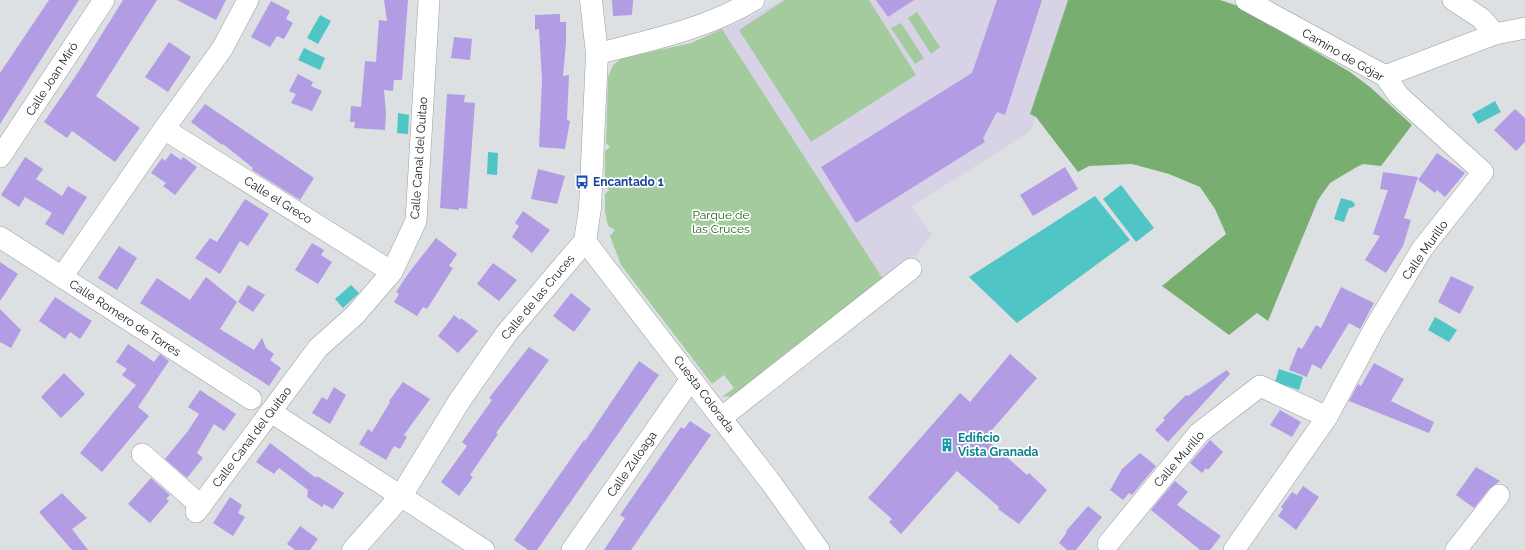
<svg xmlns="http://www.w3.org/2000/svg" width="1525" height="550" viewBox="0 0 1525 550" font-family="Raleway,sans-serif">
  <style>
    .education { fill: #d8d2e7 }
    .green { fill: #a4cb9e }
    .forest { fill: #79ae71 }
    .water { fill: #50c5c5 }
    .building { fill: #b29ce3 }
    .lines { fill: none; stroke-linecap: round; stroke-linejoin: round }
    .minor-casing { stroke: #9b9ea0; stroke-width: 22 }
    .tertiary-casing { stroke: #9b9ea0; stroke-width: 23 }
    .minor { stroke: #fff; stroke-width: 21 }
    .tertiary { stroke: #fff; stroke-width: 22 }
    .labels { text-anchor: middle; stroke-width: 3.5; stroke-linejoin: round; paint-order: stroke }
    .street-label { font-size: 12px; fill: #18191a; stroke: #fff }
    .transit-label { font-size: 12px; font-weight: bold; fill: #164399; stroke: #fff; text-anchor: start }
    .park-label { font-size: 12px; fill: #226917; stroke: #fff }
    .culture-label { font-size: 12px; font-weight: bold; fill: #0d838f; stroke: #fff; text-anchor: start }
  </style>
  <rect width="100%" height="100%" fill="#dde0e3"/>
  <polygon class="education" points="781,0 1068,0 1030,114 1036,117 1030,132 912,206 932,235 913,259 885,282 722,29 750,17"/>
  <g class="green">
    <polygon points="785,0 869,0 916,75 811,142 739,30"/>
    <polygon points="917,12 940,47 931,54 908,18"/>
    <polygon points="901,23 924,58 915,64 891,28"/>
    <polygon points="722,29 885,282 734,400 729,396 722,397 734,388 724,375 712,384 621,265 610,236 615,230 608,226 605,212 605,194 609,190 605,186 605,151 610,147 606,143 608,77 613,65 622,58 691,43"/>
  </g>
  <polygon class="forest" points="1068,0 1220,0 1238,6 1350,72 1370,87 1412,125 1381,166 1363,164 1355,168 1330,183 1318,200 1268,321 1257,313 1229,335 1162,286 1226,234 1215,209 1200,187 1169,174 1132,164 1089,166 1078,172 1036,117 1030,114"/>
  <g class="water">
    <polygon points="320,15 331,21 318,44 307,38"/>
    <polygon points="304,48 325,58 320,70 298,60"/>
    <polygon points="1495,101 1501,112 1478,124 1472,114"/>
    <polygon points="398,113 409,115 408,134 397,133"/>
    <polygon points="488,152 498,153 497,175 487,174"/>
    <polygon points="1121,185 1154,228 1136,242 1103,199"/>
    <polygon points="1095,196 1130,240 1017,323 969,277"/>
    <polygon points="1341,198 1352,201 1355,204 1354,207 1349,208 1344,222 1334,219"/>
    <polygon points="351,285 359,293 343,308 335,299"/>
    <polygon points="1435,317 1457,330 1449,342 1428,330"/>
    <polygon points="1279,369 1303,377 1299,390 1275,382"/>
  </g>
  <g class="building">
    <polygon points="49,0 79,0 0,124 0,73"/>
    <polygon points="123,0 157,0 96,96 140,128 115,162 72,131 67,138 44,122 77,74"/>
    <polygon points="177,0 226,0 216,20"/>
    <polygon points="384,0 408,0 402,80 394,80 393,91 384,90 386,113 385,130 354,128 355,122 350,122 351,106 361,107 365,61 376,62 379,20 387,21"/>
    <polygon points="612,0 633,0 632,15 613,16"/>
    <polygon points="876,0 914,0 888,17"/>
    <polygon points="997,0 1042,0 1005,115 997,112 983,138 985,142 856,223 821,167 972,73"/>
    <polygon points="271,1 290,11 286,19 293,23 284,39 277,36 270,47 251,37"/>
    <polygon points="560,14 560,22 566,22 566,43 563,76 569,75 567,120 570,121 565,149 539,147 542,80 539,29 535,30 535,15"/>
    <polygon points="454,37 472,39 470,60 451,58"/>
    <polygon points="169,42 191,57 168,92 145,77"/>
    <polygon points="298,74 313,82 311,86 322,91 312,111 291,103 296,94 289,91"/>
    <polygon points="447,94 465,95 464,102 475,103 467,209 459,208 459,210 440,208"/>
    <polygon points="205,104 314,178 300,200 252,170 253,168 223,144 222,145 191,122"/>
    <polygon points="1515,109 1525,118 1525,142 1516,151 1494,130"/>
    <polygon points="171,153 181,160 183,157 197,167 175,195 163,186 166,183 151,173 162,158 165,161"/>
    <polygon points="1437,153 1465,173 1445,197 1437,190 1435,193 1418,180"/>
    <polygon points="25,157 43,169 36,179 62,196 68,186 87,197 63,235 45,224 52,213 25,197 19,207 1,195"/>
    <polygon points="1065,167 1078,189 1033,216 1020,195"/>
    <polygon points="538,169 565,176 557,204 531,199"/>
    <polygon points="1383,172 1418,177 1404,218 1411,220 1403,246 1386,273 1365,260 1380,236 1373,234 1388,190 1380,189"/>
    <polygon points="245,199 269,214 248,246 240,241 220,274 195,258 210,238 217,242"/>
    <polygon points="523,211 550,230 532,253 512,237 519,226 515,223"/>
    <polygon points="436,238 457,254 449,266 453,268 427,309 423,307 417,316 394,302 399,294 396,292 408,274"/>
    <polygon points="312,243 324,250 321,255 332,262 318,284 295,270"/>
    <polygon points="119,246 137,258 117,290 98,278"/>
    <polygon points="0,262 18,274 0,301"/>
    <polygon points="493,263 517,280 499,301 477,284"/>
    <polygon points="1451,276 1474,287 1460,314 1438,302"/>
    <polygon points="206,277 237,302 220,329 254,350 262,338 266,348 274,354 270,360 281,368 269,386 140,303 157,278 190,300"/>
    <polygon points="248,285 265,295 253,312 238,302"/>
    <polygon points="1341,287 1374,303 1360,329 1349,323 1321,369 1312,364 1307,377 1289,370 1298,347 1302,349 1316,325 1321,328"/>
    <polygon points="571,293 591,309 574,332 553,316"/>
    <polygon points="55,297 92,321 80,339 70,332 65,339 39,321"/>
    <polygon points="0,309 21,330 11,348 0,342"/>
    <polygon points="454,315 460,320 461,318 478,331 458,353 438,336"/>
    <polygon points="128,344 154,362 160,354 169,361 138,407 149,416 102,472 80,453 136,385 122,375 127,369 116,362"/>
    <polygon points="529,347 549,360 496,433 498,434 470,475 473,477 459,496 441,482 467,446 462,442 492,400 489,398"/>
    <polygon points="1010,354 1037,378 985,438 1027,475 1029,473 1047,490 1019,524 998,509 999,507 957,471 901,534 889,522 892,519 868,498 960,393 970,402"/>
    <polygon points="639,361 659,375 537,550 528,550 514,540 584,440 585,441"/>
    <polygon points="1374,363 1404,379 1391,401 1434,422 1429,433 1349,401 1358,384 1361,386"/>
    <polygon points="1227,370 1230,374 1168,442 1155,430 1165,420 1163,418 1186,395 1188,396"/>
    <polygon points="64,373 85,394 61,418 41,397"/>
    <polygon points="403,382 430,399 404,435 407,437 400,449 394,446 386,460 359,444 368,429 372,432 390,402 389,401"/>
    <polygon points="334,387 346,395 330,424 312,413 322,397 327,400"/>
    <polygon points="200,390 236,414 224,431 214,424 197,453 203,458 187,478 165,459 188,431 199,414 188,407"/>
    <polygon points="1280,410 1301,422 1292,437 1270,425"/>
    <polygon points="690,421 711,435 631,550 604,550 625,518 620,515 681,427 684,429"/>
    <polygon points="1210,440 1223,452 1208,470 1206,468 1202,473 1190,463"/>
    <polygon points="270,443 316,478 317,476 344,493 333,509 324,504 322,507 307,497 308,490 279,468 274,474 256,462"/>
    <polygon points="1140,453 1156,466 1132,495 1129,493 1123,500 1110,490 1122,469"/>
    <polygon points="1476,467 1500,481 1490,488 1474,508 1456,495"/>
    <polygon points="151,478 170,495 166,499 169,501 150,523 128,504"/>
    <polygon points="1175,481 1188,492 1177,505 1221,536 1210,550 1200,550 1151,510"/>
    <polygon points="1303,486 1319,497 1296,530 1278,516 1283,509 1281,507 1292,492 1297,495"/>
    <polygon points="62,493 87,518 72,529 88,550 72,550 39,512"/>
    <polygon points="230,497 242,505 238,513 245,517 233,536 213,523"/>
    <polygon points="1088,506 1102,517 1076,550 1067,550 1059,543 1067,532 1066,531"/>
    <polygon points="300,526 318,539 310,550 295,550 287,544"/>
  </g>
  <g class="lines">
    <g class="minor-casing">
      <g id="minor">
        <polyline points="1453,0 1481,18 1495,34"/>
        <path d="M597,54c54,-14 109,-25 157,-54"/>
        <polyline points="1385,76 1495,34 1525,28"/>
        <polyline points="164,129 392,272"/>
        <polyline points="0,157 104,0"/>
        <polyline points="0,237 251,399"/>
        <polyline points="585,241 772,484 819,550"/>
        <polyline points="62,277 164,129 222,49 248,0"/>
        <polyline points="271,412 484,550"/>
        <polyline points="721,418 911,269"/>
        <polyline points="142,454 201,506"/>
        <polyline points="196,512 318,348 355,315 392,272 416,221 429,0"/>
        <polyline points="1108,544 1199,433 1260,386 1327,417"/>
        <polyline points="572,550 691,379"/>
        <polyline points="1234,550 1327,417 1374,329 1422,249 1483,172 1399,96 1385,76 1246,0"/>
        <polyline points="1456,550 1499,495"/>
      </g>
    </g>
    <g class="tertiary-casing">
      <polyline id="tertiary" points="353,550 401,496 460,400 506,334 585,241 590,208 597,54 591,0"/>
    </g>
    <use href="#minor" class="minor"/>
    <use href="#tertiary" class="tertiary"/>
  </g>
  <defs>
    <g id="bus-bare" transform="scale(1.08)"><path d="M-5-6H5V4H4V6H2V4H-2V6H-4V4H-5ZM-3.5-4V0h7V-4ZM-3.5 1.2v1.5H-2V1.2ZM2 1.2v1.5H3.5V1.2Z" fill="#1a4fb4" stroke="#fff" stroke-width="2.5" paint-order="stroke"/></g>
    <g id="building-bare" transform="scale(1.08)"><path d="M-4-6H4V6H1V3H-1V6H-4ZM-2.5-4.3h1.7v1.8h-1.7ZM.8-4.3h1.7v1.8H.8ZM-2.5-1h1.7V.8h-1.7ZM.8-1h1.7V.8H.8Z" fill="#0f9aa8" stroke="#fff" stroke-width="2.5" paint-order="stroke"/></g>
  </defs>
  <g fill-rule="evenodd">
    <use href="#bus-bare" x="582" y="182"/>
    <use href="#building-bare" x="947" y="445"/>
  </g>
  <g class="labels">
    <g class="street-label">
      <text transform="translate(1343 55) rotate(30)" y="4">Camino de Gójar</text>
      <text transform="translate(52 79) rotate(-57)" y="4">Calle Joan Miró</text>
      <text transform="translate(419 158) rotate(-86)" y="4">Calle Canal del Quitao</text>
      <text transform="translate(278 200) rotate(32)" y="4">Calle el Greco</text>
      <text transform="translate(1425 250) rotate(-55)" y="4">Calle Murillo</text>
      <text transform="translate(538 297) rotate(-50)" y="4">Calle de las Cruces</text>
      <text transform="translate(125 318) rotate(33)" y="4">Calle Romero de Torres</text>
      <text transform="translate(704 394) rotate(53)" y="4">Cuesta Colorada</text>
      <text transform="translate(252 437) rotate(-53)" y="4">Calle Canal del Quitao</text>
      <text transform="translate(1179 459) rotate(-49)" y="4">Calle Murillo</text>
      <text transform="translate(632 464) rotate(-55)" y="4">Calle Zuloaga</text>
    </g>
    <g class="transit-label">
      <text x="593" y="186">Encantado 1</text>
    </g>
    <g class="park-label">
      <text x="721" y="219">Parque de<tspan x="721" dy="14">las Cruces</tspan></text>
    </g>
    <g class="culture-label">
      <text x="958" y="442">Edificio<tspan x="958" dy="14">Vista Granada</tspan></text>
    </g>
  </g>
</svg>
